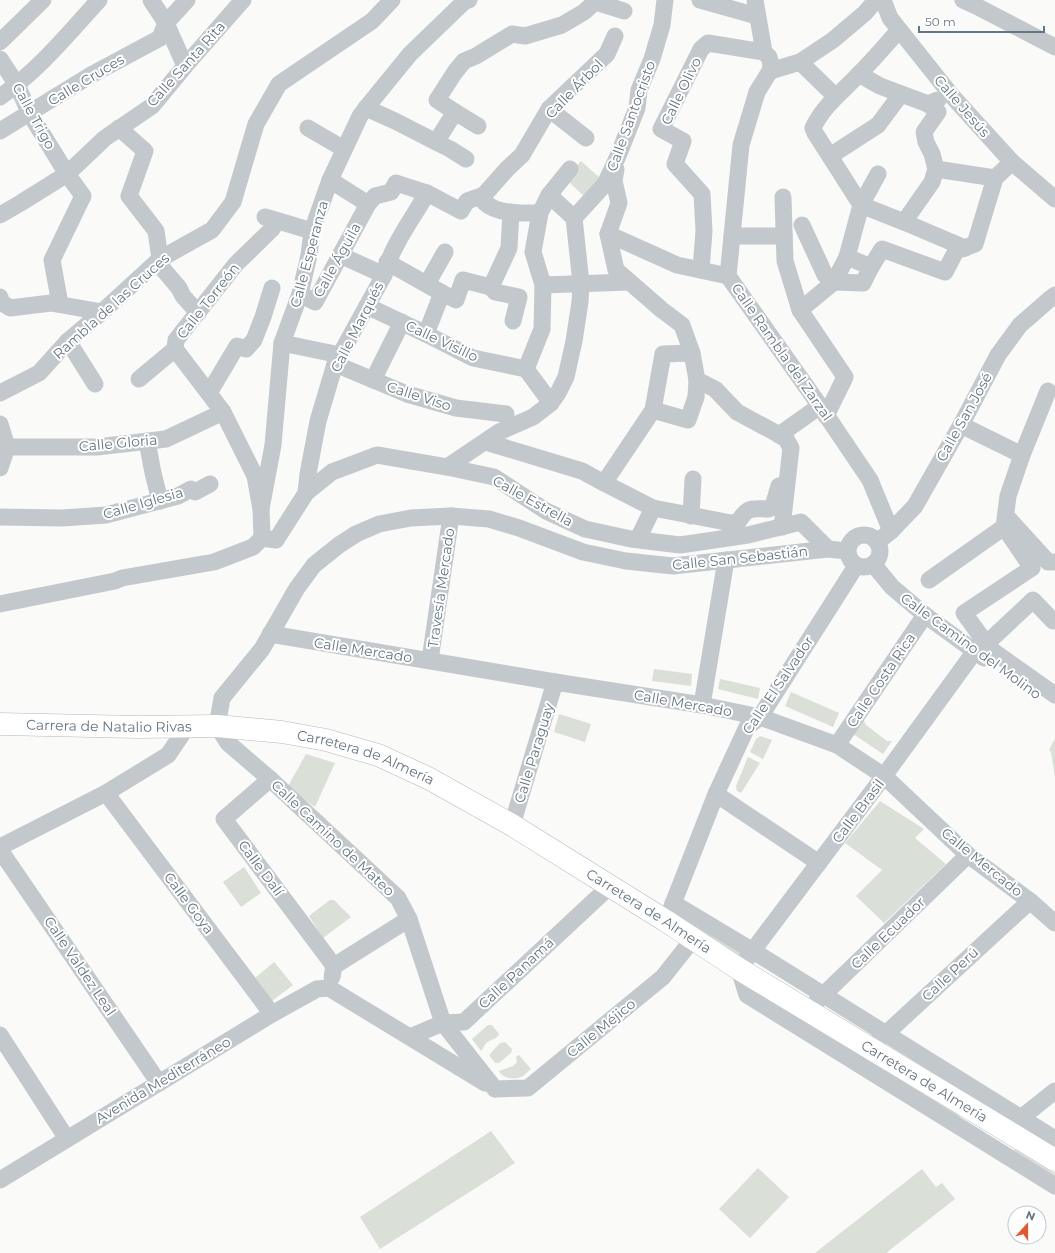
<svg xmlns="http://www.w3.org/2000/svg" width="1055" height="1253" viewBox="0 0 1055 1253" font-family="Montserrat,sans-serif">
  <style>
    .green { fill: #dadfd7 }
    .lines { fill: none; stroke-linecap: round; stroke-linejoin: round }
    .highway-casing { stroke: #b4b9bd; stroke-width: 23 }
    .minor { stroke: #c3c8cc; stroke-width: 17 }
    .highway { stroke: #fff; stroke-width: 22 }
    .labels { text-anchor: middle; stroke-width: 4; stroke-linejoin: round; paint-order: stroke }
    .street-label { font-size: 14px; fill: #657683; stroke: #fff }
  </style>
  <rect width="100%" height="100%" fill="#fafaf8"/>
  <g class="green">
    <polygon points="581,161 602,180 585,197 571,184 567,177"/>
    <polygon points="654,669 692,674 691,686 652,681"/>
    <polygon points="720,679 760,688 758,699 718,689"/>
    <polygon points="791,692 839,713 833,727 785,706"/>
    <polygon points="559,714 591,724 585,742 554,732"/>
    <polygon points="863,719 866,725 887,741 892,741 883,754 853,734"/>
    <polygon points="760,736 772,740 763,759 750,752 756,739"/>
    <polygon points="1055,738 1055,777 1051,752 1049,750"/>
    <polygon points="306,754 335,763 315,807 287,788"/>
    <polygon points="748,757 760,763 741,793 737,791 736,786"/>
    <polygon points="880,801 924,829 915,838 946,864 884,923 856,896 882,870 845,843"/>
    <polygon points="244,867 261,893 241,907 223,882"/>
    <polygon points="330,900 334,900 351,917 323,938 309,916"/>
    <polygon points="686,918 742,952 739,957 681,919"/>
    <polygon points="274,962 293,985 272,1001 255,978"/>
    <path d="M488,1025h4l7,9c-3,6 -6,4 -11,8 -4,2 -4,6 -7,9l-9,-12z"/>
    <polygon points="505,1042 512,1049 511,1053 499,1063 495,1063 489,1055 500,1043"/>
    <path d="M519,1055l12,14c-3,2 -5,5 -8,7 -6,4 -21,3 -24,-5l14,-5 4,-4 -1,-5z"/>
    <polygon points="893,1074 959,1114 960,1117 956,1118 890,1075"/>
    <polygon points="491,1131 515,1163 380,1249 360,1217"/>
    <polygon points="1016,1149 1055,1173 1055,1179 1013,1150"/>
    <polygon points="758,1168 789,1197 750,1238 719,1209"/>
    <polygon points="922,1169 936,1187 942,1183 955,1199 886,1253 815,1253"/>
  </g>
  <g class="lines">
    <g class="highway-casing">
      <g id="highway">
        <path id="s1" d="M0,724l137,3 80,-1 65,6 44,8 52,15 50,23 84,47 154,96 73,48 316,191"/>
      </g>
    </g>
    <g class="minor">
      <polyline points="151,0 166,23 185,66"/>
      <polyline points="700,0 757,16"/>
      <polyline points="755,0 764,52 769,57 771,64 770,71 757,92 741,145 728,276 820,406 870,480 891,531"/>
      <polyline points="883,0 890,18 952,96 1012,162 1055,199"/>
      <polyline points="963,0 976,6 1055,47"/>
      <polyline points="0,42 43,0"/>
      <polyline points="0,59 17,85 30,114 67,174 83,196 52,260 60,304"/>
      <polyline points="800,62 835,96"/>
      <polyline points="770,71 800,62 833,40 865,13 876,0"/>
      <polyline points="859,74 880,86 928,104 938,100"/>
      <path d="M0,97c38,-26 68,-63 99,-97"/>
      <polyline points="366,108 395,121 436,142 455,112 437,100 455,72 464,61 476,56 512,34 525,36 562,25 584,12 595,2 624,11"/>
      <polyline points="549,109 586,138"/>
      <polyline points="455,112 478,126"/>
      <polyline points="119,128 145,151 129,196 156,231 160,259"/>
      <polyline points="308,128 344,149"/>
      <polyline points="0,131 91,75 160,38 166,23 187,0"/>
      <polyline points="436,142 450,149 466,159"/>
      <polyline points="830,156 878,125 901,94"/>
      <polyline points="616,169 614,181 619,203 608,234 616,270 662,310 682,325 692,353 697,380 696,397 688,420 653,410"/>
      <polyline points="936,169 995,178"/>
      <polyline points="878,174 861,205 904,222 965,248"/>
      <path d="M330,180l38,24 7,-8 16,-4 5,-9 31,10 34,18 6,-10 17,-6v7c14,13 38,11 56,11"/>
      <polyline points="484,195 507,169 522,155 549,109 607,54 615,36"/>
      <polyline points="549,195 570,169"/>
      <polyline points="783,197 785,261 800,310 845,377 826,416"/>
      <polyline points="0,215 19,204 67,174 105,138 152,106 185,66 243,0"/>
      <polyline points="265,217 312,231"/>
      <polyline points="904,222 932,182 936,169 932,154 926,142 924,132 938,112 928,104"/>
      <polyline points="802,225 825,275 834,282 863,283 871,267"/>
      <polyline points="608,234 677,265 728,276"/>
      <polyline points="732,236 784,236"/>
      <polyline points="340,255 384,275"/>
      <polyline points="847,257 871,267 882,249 945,272 956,251 975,244 995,178 1012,162"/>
      <polyline points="157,262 179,288 183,296 198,313"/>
      <polyline points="387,262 442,293"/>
      <polyline points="701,270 704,231 702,194 675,164 683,141 661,129 701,49 708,43 764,52"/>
      <polyline points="427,284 445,252"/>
      <polyline points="543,285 629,282"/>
      <polyline points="491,287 495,292 519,297 513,321"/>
      <polyline points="300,294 315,302 368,204"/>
      <polyline points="0,297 1,302 10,308 51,303 102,312"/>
      <polyline points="367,306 426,334 473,358 526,369 551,403"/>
      <path d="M800,310l34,-28 13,-25 14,-52 -46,-72 -2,-5c10,-22 30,-37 46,-54 14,-14 27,-29 40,-44"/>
      <polyline points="426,334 442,293 456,300 463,280 491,287 509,248 511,212"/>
      <polyline points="68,341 95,384"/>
      <polyline points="282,343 340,355"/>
      <polyline points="175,349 223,412 255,476 261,509 262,538"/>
      <polyline points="335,364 407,394 456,408 506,414"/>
      <polyline points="526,369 542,329 543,285 533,252 540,213 549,195 574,218"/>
      <polyline points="139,379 175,349 176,340 236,264 272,229 277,221"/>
      <polyline points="373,380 402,322"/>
      <polyline points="697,380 715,389 737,412 776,433 786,439 791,448 782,527"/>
      <polyline points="0,393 39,373 68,341 102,312 160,259 212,230 233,202 256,124 279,84 372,21 392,0"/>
      <polyline points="209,393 237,346 246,349 254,340 263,317 272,288"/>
      <polyline points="0,424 7,447 0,468"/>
      <polyline points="779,435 820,406"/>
      <polyline points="147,441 153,473 160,501"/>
      <polyline points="486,442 582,471 604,483 653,508 638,539"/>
      <polyline points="7,447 97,447 166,439 223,412"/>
      <polyline points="1022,455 1048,391"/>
      <polyline points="447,467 499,432 533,417 551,403 558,393 566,377 574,341 580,302 581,283 574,218 605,184 618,156 637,108 639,90 652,59 662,25 665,0"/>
      <polyline points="604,483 653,410 663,354 692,353"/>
      <path d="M306,493l2,-19 10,-53 17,-57 49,-89c8,-30 28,-55 43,-82"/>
      <path d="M653,508l78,15 7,-1c10,-16 13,-13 31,-13l4,-3 6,-20"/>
      <polyline points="261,509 273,445 282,343 300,294 309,255 312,231 330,180 360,116 366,108 410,54 465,1 469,0"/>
      <polyline points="691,516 693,479"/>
      <polyline points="0,517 62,518 106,515 178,496 191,489 195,492 210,484"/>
      <polyline points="1008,518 1048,562 1055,562"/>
      <polyline points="1004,527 1032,568 964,613 990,649 1055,695"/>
      <circle cx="864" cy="551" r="16"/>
      <polyline points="262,538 276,540 306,493 332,472 377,455 447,467 494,477 546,511 585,529 631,539 680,545 748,535 801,522 828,549"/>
      <polyline points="877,542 891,531 915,506 961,425 998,355 1020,325 1051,298 1055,295"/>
      <polyline points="873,564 892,587 925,615 984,658"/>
      <polyline points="929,580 1004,527 1008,496 1022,455 961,425"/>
      <polyline points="0,604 115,581 122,578 214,562 253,547 262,538"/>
      <polyline points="270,634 555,682 702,705 760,717 837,745 884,776 968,855 1030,901 1055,923"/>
      <polyline points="986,644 1033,600 1053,621"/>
      <polyline points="975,651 884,776 739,969 747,995 1055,1186"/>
      <polyline points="430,660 451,516"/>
      <polyline points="702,705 726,560"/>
      <polyline points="837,745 925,615"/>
      <polyline points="270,779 224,819 334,966"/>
      <polyline points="106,793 272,1014"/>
      <polyline points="716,794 819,863"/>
      <polyline points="512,825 555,682"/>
      <polyline points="0,847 106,793 168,755 187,727"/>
      <polyline points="0,850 159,1083"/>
      <polyline points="673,903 753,951 1055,1139"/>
      <polyline points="669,914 716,794 747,727 760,717 856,566"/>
      <polyline points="332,977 334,966 409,919"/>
      <polyline points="816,1002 968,855"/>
      <polyline points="0,1035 67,1139"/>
      <polyline points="410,1037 443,1023 464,1022 610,886"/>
      <polyline points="878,1041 1030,901"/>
      <polyline points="495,1089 443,1023 409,919 398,898 270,779 228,743 217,726 222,698 262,649 297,588 314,565 339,545 356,534 379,524 411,518 451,516 489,519 519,528 583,552 626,561 673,566 828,549 847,551"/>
      <polyline points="495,1089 528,1088 663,977 693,939"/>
      <polyline points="1012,1125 1055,1091"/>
      <polyline points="0,1180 272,1014 317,989 329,988 485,1083"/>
    </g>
    <use href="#highway" class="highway"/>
  </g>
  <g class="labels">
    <g class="street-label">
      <text transform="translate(186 64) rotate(-48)" y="5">Calle Santa Rita</text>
      <text transform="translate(86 80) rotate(-31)" y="5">Calle Cruces</text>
      <text transform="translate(574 89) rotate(-46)" y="5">Calle Árbol</text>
      <text transform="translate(681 91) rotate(-64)" y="5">Calle Olivo</text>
      <text transform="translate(962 106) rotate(49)" y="5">Calle Jesús</text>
      <text transform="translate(34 116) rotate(61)" y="5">Calle Trigo</text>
      <text transform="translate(631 116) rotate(-70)" y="5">Calle Santocristo</text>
      <text transform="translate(309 254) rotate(-75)" y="5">Calle Esperanza</text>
      <text transform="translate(337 260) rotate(-61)" y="5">Calle Águila</text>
      <text transform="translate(208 301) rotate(-52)" y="5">Calle Torreón</text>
      <text transform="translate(111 306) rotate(-42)" y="5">Rambla de las Cruces</text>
      <text transform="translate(357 327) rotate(-63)" y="5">Calle Marqués</text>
      <text transform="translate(442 341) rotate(25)" y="5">Calle Visillo</text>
      <text transform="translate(782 352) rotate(55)" y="5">Calle Rambla del Zarzal</text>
      <text transform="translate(419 396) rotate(18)" y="5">Calle Viso</text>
      <text transform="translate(964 417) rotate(-61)" y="5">Calle San José</text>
      <text transform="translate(118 443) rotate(-5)" y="5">Calle Gloria</text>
      <text transform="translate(533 501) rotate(29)" y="5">Calle Estrella</text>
      <text transform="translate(143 503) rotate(-16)" y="5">Calle Iglesia</text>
      <text transform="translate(740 558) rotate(-6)" y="5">Calle San Sebastián</text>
      <text transform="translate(441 588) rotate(-82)" y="5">Travesía Mercado</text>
      <text transform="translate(971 646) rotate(36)" y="5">Calle Camino del Molino</text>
      <text transform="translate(363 650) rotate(9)" y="5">Calle Mercado</text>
      <text transform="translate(881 680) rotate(-56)" y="5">Calle Costa Rica</text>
      <text transform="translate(778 685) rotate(-56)" y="5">Calle El Salvador</text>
      <text transform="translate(683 703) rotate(10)" y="5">Calle Mercado</text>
      <text dy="5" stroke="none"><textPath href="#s1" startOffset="109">Carrera de Natalio Rivas</textPath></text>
      <text transform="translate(534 753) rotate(-73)" y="5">Calle Paraguay</text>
      <text dy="5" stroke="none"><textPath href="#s1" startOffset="370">Carretera de Almería</textPath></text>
      <text transform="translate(858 811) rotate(-53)" y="5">Calle Brasil</text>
      <text transform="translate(333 838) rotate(43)" y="5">Calle Camino de Mateo</text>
      <text transform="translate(982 862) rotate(39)" y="5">Calle Mercado</text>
      <text transform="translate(261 868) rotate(53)" y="5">Calle Dalí</text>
      <text transform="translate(189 903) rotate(53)" y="5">Calle Goya</text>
      <text dy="5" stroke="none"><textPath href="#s1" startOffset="694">Carretera de Almería</textPath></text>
      <text transform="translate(888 933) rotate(-44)" y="5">Calle Ecuador</text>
      <text transform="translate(80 966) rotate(56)" y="5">Calle Valdez Leal</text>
      <text transform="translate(516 973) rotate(-43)" y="5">Calle Panamá</text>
      <text transform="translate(950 974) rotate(-43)" y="5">Calle Perú</text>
      <text transform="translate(601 1028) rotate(-39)" y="5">Calle Méjico</text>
      <text transform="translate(163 1080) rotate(-31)" y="5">Avenida Mediterráneo</text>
      <text dy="5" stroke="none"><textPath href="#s1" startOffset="1018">Carretera de Almería</textPath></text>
    </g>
  </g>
  <g transform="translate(1027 1225) rotate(21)"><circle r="19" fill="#ffffff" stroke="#c1c8cd"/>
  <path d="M0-3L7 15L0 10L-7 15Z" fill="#e4572e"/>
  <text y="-6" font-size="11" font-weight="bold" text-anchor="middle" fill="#657683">N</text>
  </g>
  <path d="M919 26v6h125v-6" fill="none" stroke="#657683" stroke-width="2"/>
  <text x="925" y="26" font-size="12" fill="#657683" stroke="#ffffff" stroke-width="3" paint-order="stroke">50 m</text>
</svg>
